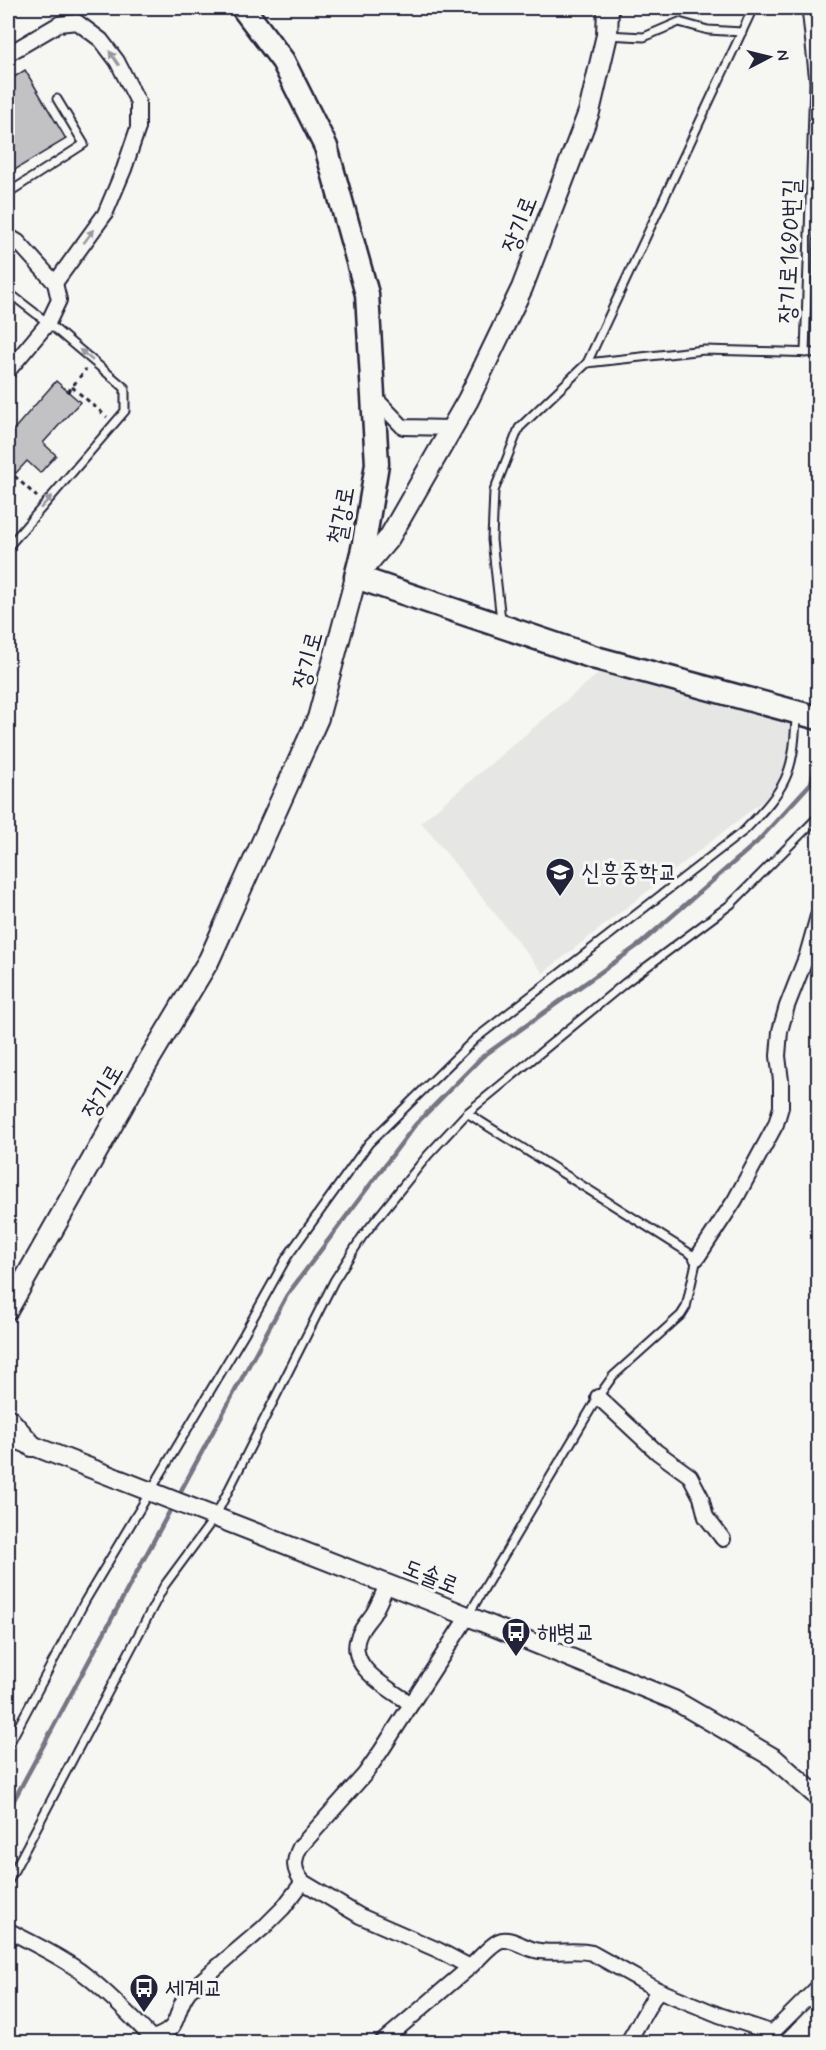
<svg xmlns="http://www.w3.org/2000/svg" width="826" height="2050" viewBox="0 0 826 2050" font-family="Mynerve,'Poor Story',sans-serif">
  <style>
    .built { fill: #e6e6e4 }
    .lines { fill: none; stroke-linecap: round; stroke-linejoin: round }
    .stream { stroke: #757583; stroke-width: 4.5 }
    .building { fill: #c2c2c4; stroke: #22223b; stroke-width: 1.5 }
    .service-casing { stroke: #22223b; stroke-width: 11 }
    .minor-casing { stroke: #22223b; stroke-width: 18 }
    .tertiary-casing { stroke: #22223b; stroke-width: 22 }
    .secondary-casing { stroke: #22223b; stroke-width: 24 }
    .primary-casing { stroke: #22223b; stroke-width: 27 }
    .path { stroke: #22223b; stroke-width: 3; stroke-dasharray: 4.5 4.5; stroke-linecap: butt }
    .service { stroke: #f6f6f2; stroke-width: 7 }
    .minor { stroke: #f6f6f2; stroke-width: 14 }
    .tertiary { stroke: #f6f6f2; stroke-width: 18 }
    .secondary { stroke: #f6f6f2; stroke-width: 20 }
    .primary { stroke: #f6f6f2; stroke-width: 22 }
    .oneway { fill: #9797a0 }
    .labels { text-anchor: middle; stroke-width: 6; stroke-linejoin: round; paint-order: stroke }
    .street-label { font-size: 24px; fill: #22223b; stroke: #f6f6f2 }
    .poi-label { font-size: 24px; fill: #22223b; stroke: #f6f6f2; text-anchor: start }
  </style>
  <rect width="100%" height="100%" fill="#f6f6f2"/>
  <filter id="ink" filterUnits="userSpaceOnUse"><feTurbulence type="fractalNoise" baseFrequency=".0167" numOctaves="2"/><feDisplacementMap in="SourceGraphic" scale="12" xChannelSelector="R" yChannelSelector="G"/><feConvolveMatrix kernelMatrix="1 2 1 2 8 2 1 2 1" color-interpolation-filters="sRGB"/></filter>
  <g filter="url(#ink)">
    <polygon class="built" points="599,673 792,725 783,785 543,973 421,822"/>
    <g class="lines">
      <g class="stream">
        <polyline points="177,1498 287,1295 415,1125 482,1057 640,944 757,842 811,783 818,755"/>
        <polyline points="8,1811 173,1505"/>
      </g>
    </g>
    <g class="building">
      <polygon points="25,70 66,139 8,174 8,81"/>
      <polygon points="56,381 80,402 43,443 56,455 40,473 27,461 16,473 8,466 8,436"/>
    </g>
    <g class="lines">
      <g class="service-casing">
        <g id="service">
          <polyline points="607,35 644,37 679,22 708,30 742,32"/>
          <polyline points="8,193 84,144 57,99"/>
          <polyline points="8,292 48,323 125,388 125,411 8,547"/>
          <polyline points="805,353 814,82 806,8"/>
          <polyline points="587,363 704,350 818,353"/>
          <polyline points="501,620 492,540 494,491 519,428 587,363 753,8"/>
          <polyline points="467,1113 625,983 731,904 818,817"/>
          <path d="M8,1746l77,-145 159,-267 43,-77 82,-114 106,-104 270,-209c40,-42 49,-54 51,-114"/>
          <polyline points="8,1882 164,1586 215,1517 334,1281 362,1237 428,1155 467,1113 697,1258 686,1307 681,1315 613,1376 598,1397 469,1614"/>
        </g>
      </g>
      <g class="minor-casing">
        <g id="minor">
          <polyline points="8,54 59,24 77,22 101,40 117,61 138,102 138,128 124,169 105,214 55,283"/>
          <polyline points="8,236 18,242 55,283 59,300 48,323 8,371"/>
          <polyline points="374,397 403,427 452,428"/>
          <polyline points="697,1258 735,1200 776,1124 781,1107 781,1081 778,1056 780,1031 787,1006 807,955 818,916"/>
          <polyline points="598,1397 657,1452 690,1476 701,1497 706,1517 723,1539"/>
          <path d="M387,1584c-4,10 -8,20 -14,30 -4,6 -10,12 -13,19 -17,33 29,55 51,71"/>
          <path d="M8,1930c25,14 53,26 76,44 25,19 46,42 68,64l2,4"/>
          <path d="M470,1967c9,-8 19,-21 29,-26 11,-5 25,7 36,9 19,5 38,-2 57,3l66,37 61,25 54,18"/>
          <path d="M152,2038c32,-9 20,-25 37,-47l74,-63 20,-20 20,-26"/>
          <path d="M382,2042l88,-75 -32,-17 -78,-34 -57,-34c-10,-12 -10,-21 -3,-35l65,-73 16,-23 87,-135"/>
          <polyline points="628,2042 658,1990"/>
          <polyline points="763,2042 818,1987"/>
        </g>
      </g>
      <g class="tertiary-casing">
        <polyline id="tertiary" points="8,1436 433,1602 674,1700 774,1758 818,1797"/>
      </g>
      <g class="secondary-casing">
        <g id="secondary">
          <polyline points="8,1309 143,1070 209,960 318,718 356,577 389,538 468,400 522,288 589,112 607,35 608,8"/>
          <polyline points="8,1419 32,1446"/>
        </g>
      </g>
      <g class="primary-casing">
        <polyline id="primary" points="243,8 283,61 326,147 367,294 377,464 363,549 356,577 596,658 818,718"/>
      </g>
      <g class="path">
        <polyline points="8,322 13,326"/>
        <polyline points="72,387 107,417"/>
        <polyline points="68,392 86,369"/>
        <polyline points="8,470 37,497"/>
      </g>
      <use href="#service" class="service"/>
      <use href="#minor" class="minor"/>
      <use href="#tertiary" class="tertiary"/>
      <use href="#secondary" class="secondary"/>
      <use href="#primary" class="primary"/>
    </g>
    <defs><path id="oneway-solid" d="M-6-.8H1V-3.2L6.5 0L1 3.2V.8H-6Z" transform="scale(1.5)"/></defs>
    <g class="oneway">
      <use href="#oneway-solid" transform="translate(114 58) rotate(-124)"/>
      <use href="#oneway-solid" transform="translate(89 236) rotate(-53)"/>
      <use href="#oneway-solid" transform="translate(86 355) rotate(-140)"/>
      <use href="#oneway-solid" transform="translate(46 502) rotate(-49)"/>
    </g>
  </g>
  <defs>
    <g id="school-pin" transform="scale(1.5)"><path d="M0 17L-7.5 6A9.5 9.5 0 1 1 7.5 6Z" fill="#22223b" stroke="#f6f6f2"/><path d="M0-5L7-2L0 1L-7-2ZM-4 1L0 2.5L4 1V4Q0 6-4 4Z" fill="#fff"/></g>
    <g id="bus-pin" transform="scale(1.5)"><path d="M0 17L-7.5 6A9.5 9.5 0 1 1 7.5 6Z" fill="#22223b" stroke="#f6f6f2"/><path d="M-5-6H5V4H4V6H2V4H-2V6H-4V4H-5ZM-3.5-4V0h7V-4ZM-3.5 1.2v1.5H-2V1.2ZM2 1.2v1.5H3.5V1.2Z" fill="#fff"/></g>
  </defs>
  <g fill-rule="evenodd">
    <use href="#school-pin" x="560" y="872"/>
    <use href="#bus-pin" x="516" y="1632"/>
    <use href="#bus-pin" x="144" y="1988"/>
  </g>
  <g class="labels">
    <g class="street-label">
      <text transform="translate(519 224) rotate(-69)" y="8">장기로</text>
      <text transform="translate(789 251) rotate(-88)" y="8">장기로1690번길</text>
      <text transform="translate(341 515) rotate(-80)" y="8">철강로</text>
      <text transform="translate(307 660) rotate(-75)" y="8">장기로</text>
      <text transform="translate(102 1091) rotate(-60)" y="8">장기로</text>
      <text transform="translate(431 1576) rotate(22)" y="8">도솔로</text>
    </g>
    <g class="poi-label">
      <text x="581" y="880">신흥중학교</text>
      <text x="537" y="1640">해병교</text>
      <text x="165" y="1996">세계교</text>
    </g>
  </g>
  <rect width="826" height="2050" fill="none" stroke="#f6f6f2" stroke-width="30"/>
  <rect x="15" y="15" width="796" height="2020" fill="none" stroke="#22223b" stroke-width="2" filter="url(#ink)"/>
  <g transform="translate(769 57) rotate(83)" stroke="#f6f6f2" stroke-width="4.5" paint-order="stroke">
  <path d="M0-4.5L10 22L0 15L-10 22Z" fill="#22223b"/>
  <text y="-9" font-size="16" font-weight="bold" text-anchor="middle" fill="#22223b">N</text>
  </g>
</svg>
